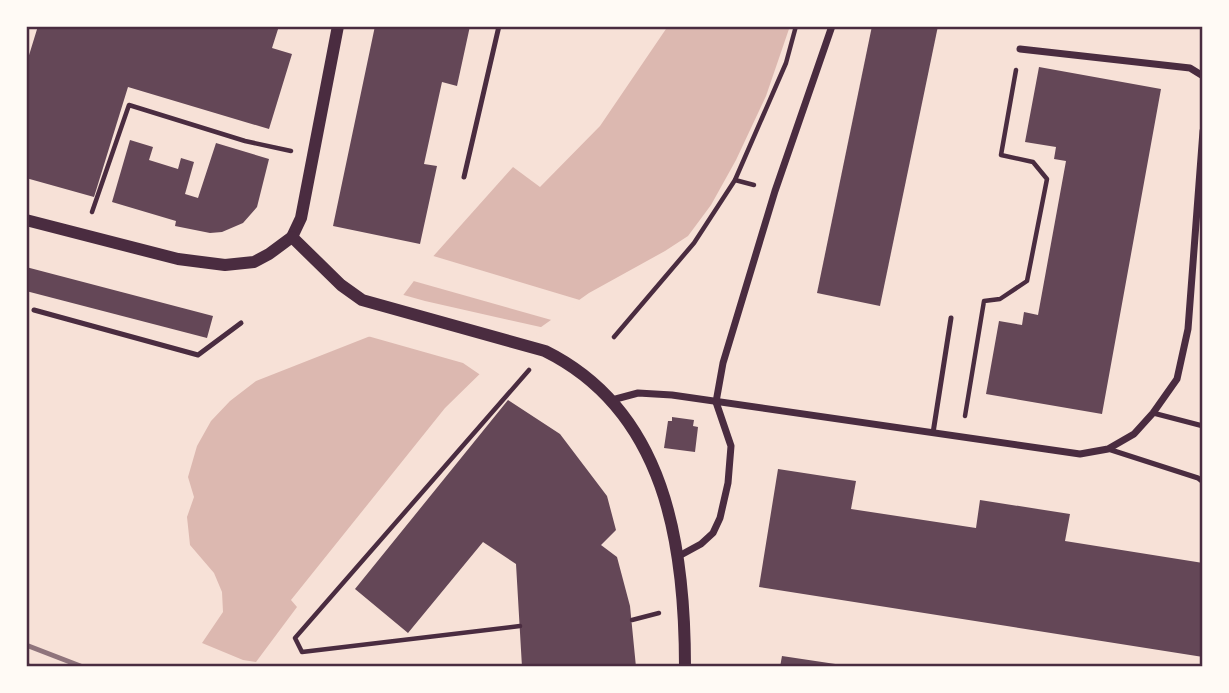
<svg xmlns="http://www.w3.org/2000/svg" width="1229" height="693" viewBox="0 0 1229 693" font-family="Commissioner,sans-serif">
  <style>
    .water { fill: #dcb8b0 }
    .pier { fill: #f7e1d7 }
    .building { fill: #644757 }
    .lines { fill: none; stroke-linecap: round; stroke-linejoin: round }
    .path { stroke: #4a2c40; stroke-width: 4.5 }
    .service { stroke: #4a2c40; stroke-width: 5 }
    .minor { stroke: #4a2c40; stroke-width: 7 }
    .tertiary { stroke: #4a2c40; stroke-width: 12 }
    .rail { stroke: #8f747c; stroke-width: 5 }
    .neatline { fill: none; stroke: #4a2c40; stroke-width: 2.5 }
  </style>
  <rect width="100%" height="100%" fill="#f7e1d7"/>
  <polygon class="water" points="668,26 790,26 766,96 736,160 711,205 688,236 665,251 589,293 493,361 445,408 291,600 297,607 256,662 243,660 202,643 223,612 222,592 214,573 190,545 187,517 194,497 188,477 197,446 211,421 230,401 256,381 373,335 429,261 513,167 540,187 600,126"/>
  <g class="pier">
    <polygon points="430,255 583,301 555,321 410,280"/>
    <polygon points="400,294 425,301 545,328 495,363 482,376 463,363 364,335 371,332"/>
  </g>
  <g class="building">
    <polygon points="38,26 279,26 272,48 292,54 269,129 128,87 94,197 26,178 26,65"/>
    <polygon points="375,26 470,26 457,86 442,82 424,164 437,166 420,244 333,226"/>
    <polygon points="872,26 938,26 880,306 817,293"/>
    <polygon points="1039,67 1161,89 1102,414 986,394 999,321 1022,325 1024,312 1038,315 1066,161 1054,159 1056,147 1025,142"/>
    <polygon points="130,140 153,147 149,160 178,169 181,158 194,162 185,194 198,198 216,143 269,159 257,207 243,223 222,232 210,233 175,226 176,221 112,202"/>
    <polygon points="26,267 213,316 207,338 26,291"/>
    <polygon points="508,400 560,434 607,496 616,530 601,545 617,557 630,606 636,667 522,667 516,564 483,542 408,633 355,589"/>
    <polygon points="672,417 694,420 693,426 698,427 695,452 664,448 668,421 672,421"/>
    <polygon points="778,469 856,481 851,509 976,528 980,500 1070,514 1065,541 1203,563 1203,657 759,587"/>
    <polygon points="782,656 842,665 842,667 780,667"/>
  </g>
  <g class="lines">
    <g class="path">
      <polyline points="26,29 27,26"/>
      <polyline points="735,180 754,185"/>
      <polyline points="92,212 129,105 245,141 291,151"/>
      <polyline points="614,337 694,243 735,180 786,63 796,26"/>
      <polyline points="965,416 984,301 1000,299 1027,281 1047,179 1033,162 1001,155 1016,70"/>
      <polyline points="632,620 659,613"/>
      <polyline points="520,626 302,652 295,638 529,370"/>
    </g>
    <g class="service">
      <polyline points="464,177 499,26"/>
      <polyline points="34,310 198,355 241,323"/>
      <polyline points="1153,413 1203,426"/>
      <polyline points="933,433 951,318"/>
      <polyline points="1108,449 1198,478 1203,482"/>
    </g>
    <g class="minor">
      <polyline points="1020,49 1190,68 1203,76"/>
      <polyline points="612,400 638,393 672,395 1080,454 1108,449 1134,434 1153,413 1177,379 1188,329 1203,131"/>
      <polyline points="679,556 701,544 713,533 720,518 728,483 731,446 716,402 723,363 775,191 832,26"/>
    </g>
    <g class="tertiary">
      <polyline points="26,220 178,259 225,265 254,262 269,254 292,237 301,218 338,26"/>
      <path d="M292,237l49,48 21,15 183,51c121,60 140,194 140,316"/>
    </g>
    <g class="rail">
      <polyline points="26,645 83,667"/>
      <polyline points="26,665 32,667"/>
    </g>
  </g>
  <rect width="1229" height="693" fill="none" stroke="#fffaf5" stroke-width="56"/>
  <rect x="28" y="28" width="1173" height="637" class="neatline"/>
</svg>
